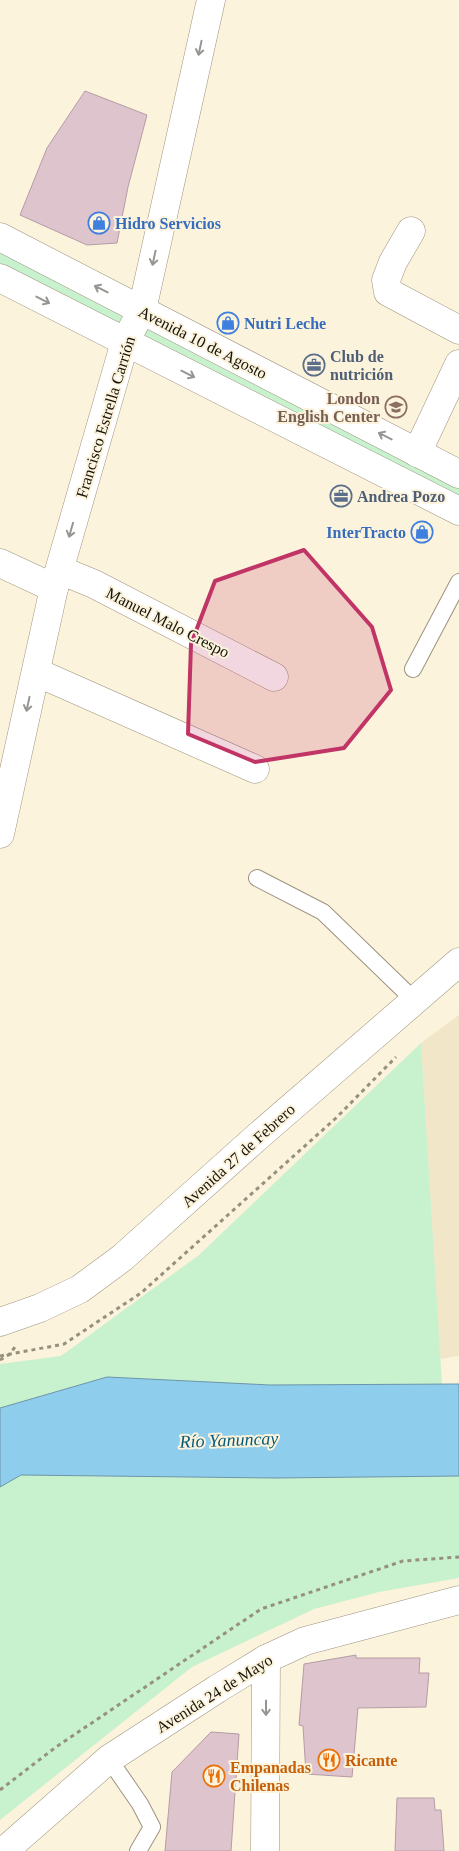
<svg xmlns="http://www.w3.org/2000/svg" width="459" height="1851" viewBox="0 0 459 1851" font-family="'Times New Roman',serif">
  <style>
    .built { fill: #f2e6c8 }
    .green { fill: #c8f1cd }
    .water { fill: #8fcded; stroke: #6b95a9 }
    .building { fill: #dec4cd; stroke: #b59ca5 }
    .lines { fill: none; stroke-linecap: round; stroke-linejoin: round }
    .service-casing { stroke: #9d9480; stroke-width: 18 }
    .minor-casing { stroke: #9d9480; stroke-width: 29 }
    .tertiary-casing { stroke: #9d9480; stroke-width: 29 }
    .secondary-casing { stroke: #9d9480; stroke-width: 29 }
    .path { stroke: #96907f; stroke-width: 3; stroke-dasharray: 4 4; stroke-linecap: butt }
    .service { stroke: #fff; stroke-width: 16 }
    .minor { stroke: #fff; stroke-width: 28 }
    .tertiary { stroke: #fff; stroke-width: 28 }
    .secondary { stroke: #fff; stroke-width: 28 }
    .oneway { stroke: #969591 }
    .marked { fill: #c13566; fill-opacity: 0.2; stroke: #c13566; stroke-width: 4; stroke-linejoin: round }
    .labels { text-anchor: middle; stroke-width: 4; stroke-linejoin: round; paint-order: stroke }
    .shop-label { font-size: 16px; font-weight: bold; fill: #366cbe; stroke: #fcf3dc; text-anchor: start }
    .street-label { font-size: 16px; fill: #16130b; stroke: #fcf3dc }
    .service-label { font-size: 16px; font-weight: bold; fill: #4e5e75; stroke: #fcf3dc; text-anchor: start }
    .education-label { font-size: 16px; font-weight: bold; fill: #785e54; stroke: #fcf3dc; text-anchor: end }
    .food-label { font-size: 16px; font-weight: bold; fill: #c56008; stroke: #fcf3dc; text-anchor: start }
    .water-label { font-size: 18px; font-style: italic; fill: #075a79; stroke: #fcf3dc }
  </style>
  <rect width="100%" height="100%" fill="#fcf3dc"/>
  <polygon class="built" points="459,1015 459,1356 440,1359 421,1043"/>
  <g class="green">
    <polygon points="0,237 459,474 459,511 0,278"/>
    <polygon points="421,1043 442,1385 270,1385 107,1377 0,1408 0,1364 61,1356 199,1255"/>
    <polygon points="21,1475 274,1478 459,1476 459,1578 379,1592 314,1609 192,1667 0,1820 0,1487"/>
  </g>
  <polygon class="water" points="107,1377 270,1385 459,1384 459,1476 274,1478 21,1475 0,1487 0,1408"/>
  <g class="building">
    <polygon points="85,91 147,115 128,187 117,243 87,245 20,215 47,148"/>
    <polygon points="356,1655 356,1658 420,1658 419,1673 429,1673 426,1707 358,1708 352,1777 306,1774 303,1726 299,1725 304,1664"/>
    <polygon points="211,1732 239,1734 231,1851 165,1851 172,1772"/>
    <polygon points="397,1798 434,1798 435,1810 441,1810 444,1851 395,1851"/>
  </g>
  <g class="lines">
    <g class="service-casing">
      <g id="service">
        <polyline points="413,669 459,582"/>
        <polyline points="257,878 323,912 414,1000"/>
        <polyline points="109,1759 140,1804 152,1827 138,1851"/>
      </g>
    </g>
    <g class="minor-casing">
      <g id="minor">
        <polyline points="411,231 393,262 386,280 388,292 459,330"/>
        <polyline points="417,453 459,364"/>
        <polyline points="0,563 54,588"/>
        <polyline points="60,570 94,584 274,677"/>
        <polyline points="36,672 255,769"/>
        <polyline points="0,834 54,588 125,342 142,310 211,0"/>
        <polyline points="265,1851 266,1659"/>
      </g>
    </g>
    <g class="tertiary-casing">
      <polyline id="tertiary" points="0,1322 40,1308 80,1289 122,1258 256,1138 459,962"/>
    </g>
    <g class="secondary-casing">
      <g id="secondary">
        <polyline points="0,237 459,474"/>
        <polyline points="0,278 459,511"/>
        <polyline points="4,1851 109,1759 217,1689 266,1659 305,1641 459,1600"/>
      </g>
    </g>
    <g class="path">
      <polyline points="0,1356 64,1344 141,1293 336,1118 396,1057"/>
      <polyline points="0,1360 10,1354 15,1347"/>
      <polyline points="0,1790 56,1747 261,1609 403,1561 459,1557"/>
    </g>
    <use href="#service" class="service"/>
    <use href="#minor" class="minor"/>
    <use href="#tertiary" class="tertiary"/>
    <use href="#secondary" class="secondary"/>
  </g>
  <defs><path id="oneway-shaft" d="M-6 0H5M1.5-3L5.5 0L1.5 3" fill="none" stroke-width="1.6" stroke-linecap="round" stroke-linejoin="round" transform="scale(1.25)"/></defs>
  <g class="oneway">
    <use href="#oneway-shaft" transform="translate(200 48) rotate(102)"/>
    <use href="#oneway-shaft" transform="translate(154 258) rotate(102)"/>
    <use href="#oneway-shaft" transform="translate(101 289) rotate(-153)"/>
    <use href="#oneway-shaft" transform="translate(43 300) rotate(27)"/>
    <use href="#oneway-shaft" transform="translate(188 374) rotate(27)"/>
    <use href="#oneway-shaft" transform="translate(385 436) rotate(-153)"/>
    <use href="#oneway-shaft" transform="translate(71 530) rotate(106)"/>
    <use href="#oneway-shaft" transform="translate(28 704) rotate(102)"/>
    <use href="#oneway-shaft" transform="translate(266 1708) rotate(90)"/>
  </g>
  <path class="marked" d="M304,550l68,77 19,63 -47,58 -89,14 -67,-28 3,-90 24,-63z"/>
  <defs>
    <g id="shop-ring" transform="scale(1.125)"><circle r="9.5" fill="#fcf3dc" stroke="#3f7fe0" stroke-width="1.5"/><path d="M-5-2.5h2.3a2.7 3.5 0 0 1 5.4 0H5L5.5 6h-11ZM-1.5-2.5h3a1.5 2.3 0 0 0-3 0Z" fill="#3f7fe0"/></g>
    <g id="office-ring" transform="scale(1.125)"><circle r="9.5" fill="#fcf3dc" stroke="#5c6f8a" stroke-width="1.5"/><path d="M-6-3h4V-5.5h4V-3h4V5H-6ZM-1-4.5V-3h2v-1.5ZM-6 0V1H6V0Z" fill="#5c6f8a"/></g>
    <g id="school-ring" transform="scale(1.125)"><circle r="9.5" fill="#fcf3dc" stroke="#8d6e63" stroke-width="1.5"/><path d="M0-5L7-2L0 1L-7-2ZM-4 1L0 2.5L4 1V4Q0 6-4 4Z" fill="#8d6e63"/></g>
    <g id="restaurant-ring" transform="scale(1.125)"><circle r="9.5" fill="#fcf3dc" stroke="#e8710a" stroke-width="1.5"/><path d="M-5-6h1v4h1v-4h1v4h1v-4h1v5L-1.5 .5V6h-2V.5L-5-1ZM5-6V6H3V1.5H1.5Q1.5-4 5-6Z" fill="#e8710a"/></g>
  </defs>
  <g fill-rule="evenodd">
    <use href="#shop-ring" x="99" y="223"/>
    <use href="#shop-ring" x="228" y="323"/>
    <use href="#office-ring" x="314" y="365"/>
    <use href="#school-ring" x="396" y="407"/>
    <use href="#office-ring" x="341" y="496"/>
    <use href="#shop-ring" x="422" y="532"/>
    <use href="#restaurant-ring" x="329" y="1760"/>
    <use href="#restaurant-ring" x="214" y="1776"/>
  </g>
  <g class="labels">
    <g class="shop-label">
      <text x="115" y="229">Hidro Servicios</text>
      <text x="244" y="329">Nutri Leche</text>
      <text x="406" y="538" text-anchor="end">InterTracto</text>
    </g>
    <g class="street-label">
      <text transform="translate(203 342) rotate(27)" y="6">Avenida 10 de Agosto</text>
      <text transform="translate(105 417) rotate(-73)" y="6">Francisco Estrella Carrión</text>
      <text transform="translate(168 622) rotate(27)" y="6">Manuel Malo Crespo</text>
      <text transform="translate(238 1155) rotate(-42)" y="6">Avenida 27 de Febrero</text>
      <text transform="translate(214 1693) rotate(-32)" y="6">Avenida 24 de Mayo</text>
    </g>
    <g class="service-label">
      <text x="330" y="362">Club de<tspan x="330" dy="18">nutrición</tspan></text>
      <text x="357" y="502">Andrea Pozo</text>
    </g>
    <g class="education-label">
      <text x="380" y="404">London<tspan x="380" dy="18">English Center</tspan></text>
    </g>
    <g class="food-label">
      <text x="345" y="1766">Ricante</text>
      <text x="230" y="1773">Empanadas<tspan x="230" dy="18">Chilenas</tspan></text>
    </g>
    <g class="water-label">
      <text transform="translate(229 1440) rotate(-2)" y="6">Río Yanuncay</text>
    </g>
  </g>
</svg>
